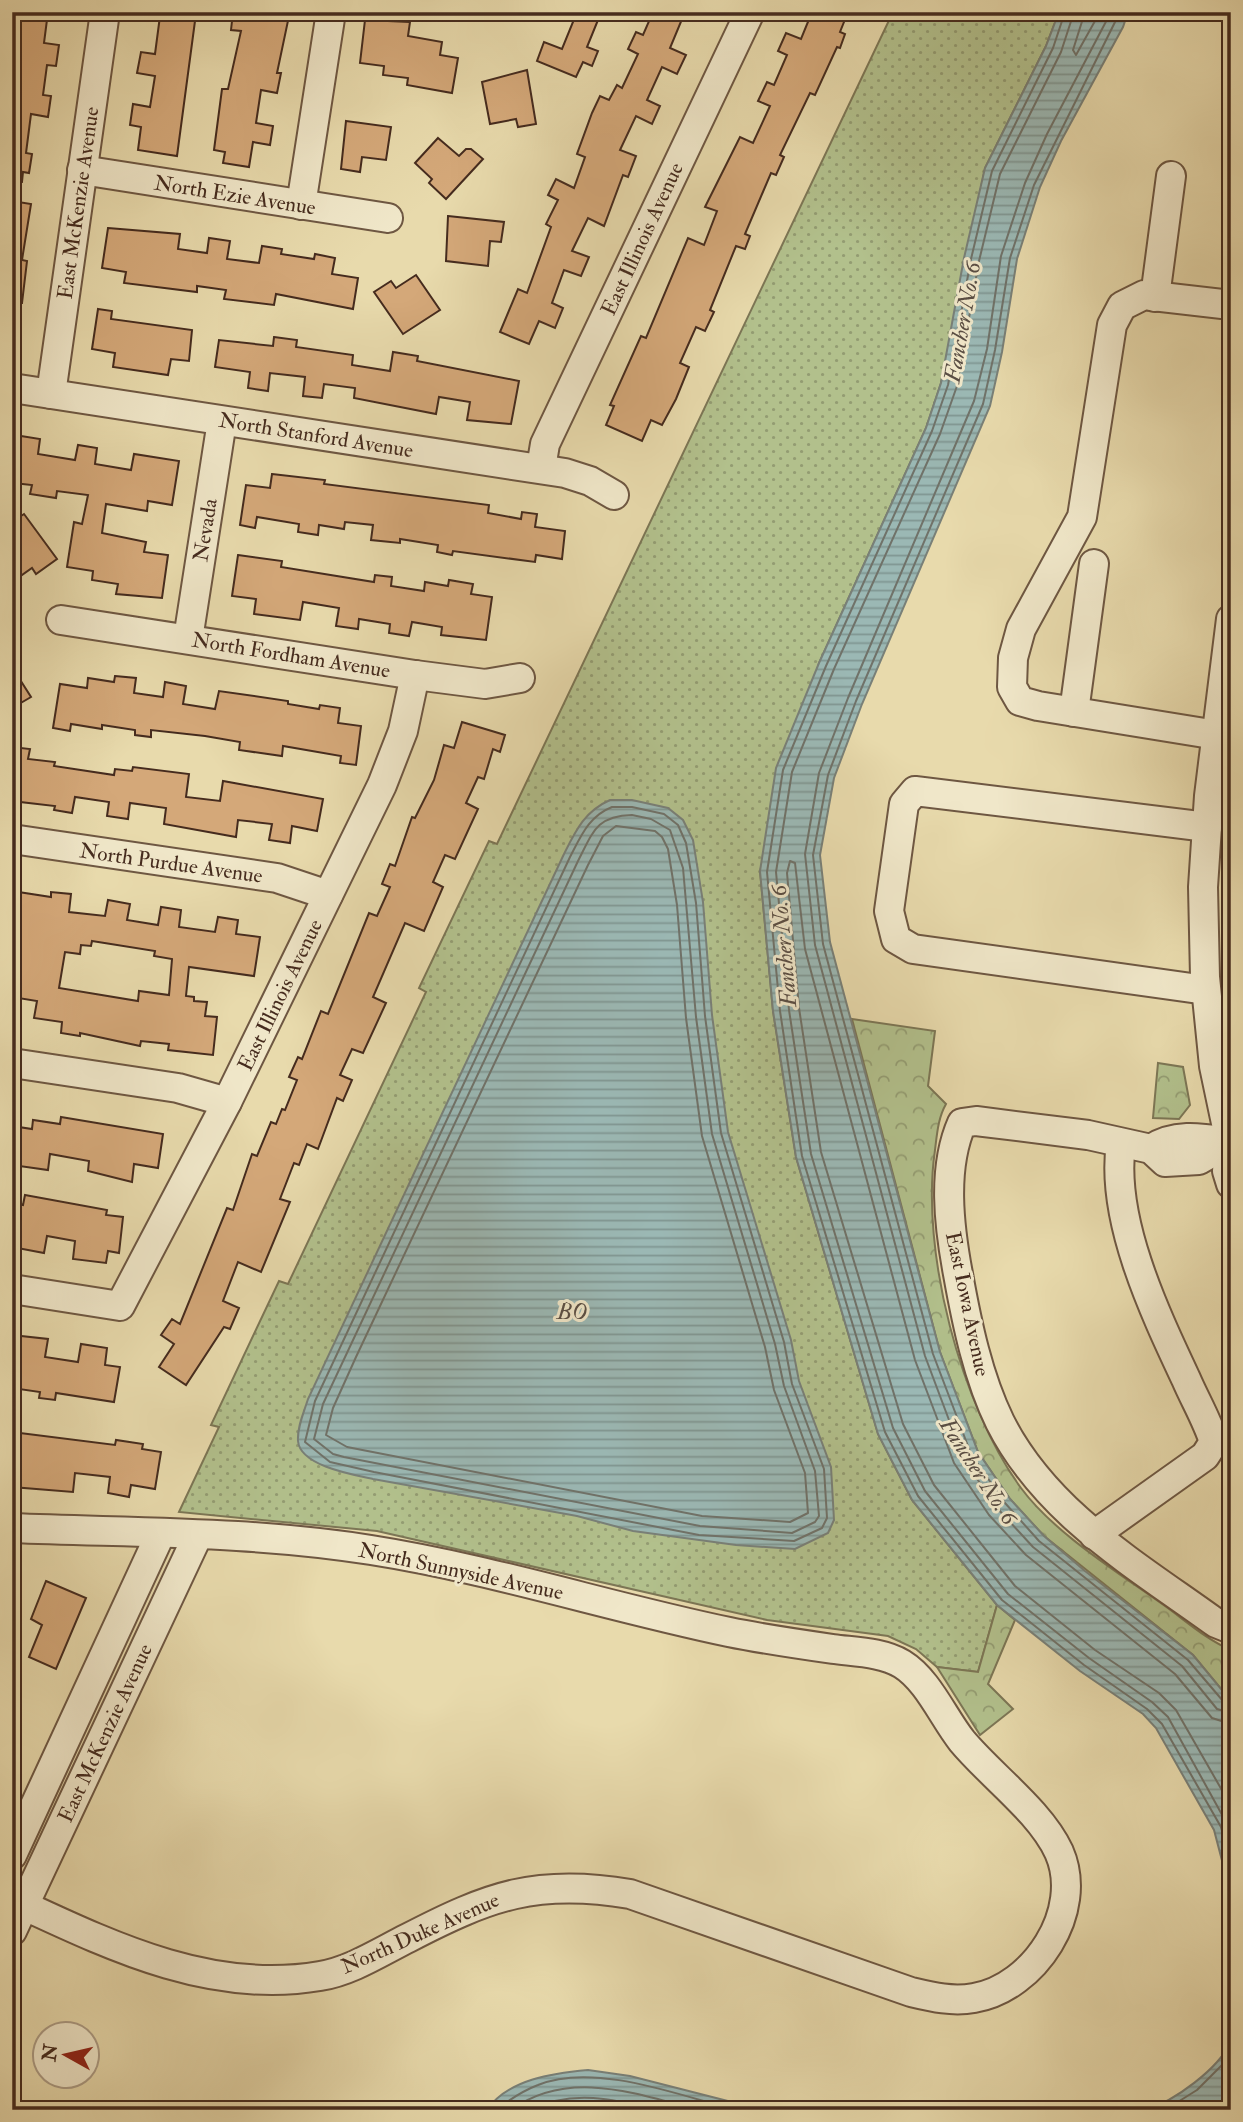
<svg xmlns="http://www.w3.org/2000/svg" width="1243" height="2122" viewBox="0 0 1243 2122" font-family="'IM FELL Double Pica',serif">
  <style>
    .grass { fill: url(#grass-dots); stroke: #7c7655; stroke-width: 2 }
    .forest { fill: url(#forest-crowns); stroke: #7c7655; stroke-width: 2 }
    .water { fill: url(#water-rules); stroke: #798078; stroke-width: 2 }
    .lines { fill: none; stroke-linecap: round; stroke-linejoin: round }
    .shore { stroke: #707269; stroke-width: 2 }
    .building { fill: #d4a879; stroke: #452b1e; stroke-width: 2; fill-rule: evenodd }
    .minor-casing { stroke: #6e5742; stroke-width: 32 }
    .minor { stroke: #f0e7c9; stroke-width: 28 }
    .labels { text-anchor: middle; stroke-width: 6; stroke-linejoin: round; paint-order: stroke }
    .street-label { font-size: 21px; fill: #452b1e; stroke: #f0e7c9 }
    .water-label { font-size: 23px; font-style: italic; fill: #5a4e44; stroke: #f0e7c9 }
  </style>
  <defs>
    <pattern id="grass-dots" width="8" height="8" patternUnits="userSpaceOnUse" patternTransform="scale(1.75)"><rect width="8" height="8" fill="#b2c08c"/><path d="M2 2h.1M6 6h.1" fill="none" stroke="#939c72" stroke-width="1.8" stroke-linecap="round"/></pattern>
    <pattern id="forest-crowns" width="20" height="18" patternUnits="userSpaceOnUse" patternTransform="scale(1.75)"><rect width="20" height="18" fill="#b2c08c"/><path d="M2 6a3 3 0 1 1 6 0M12 15a3 3 0 1 1 6 0" fill="none" stroke="#939c72"/></pattern>
    <pattern id="water-rules" width="6" height="5" patternUnits="userSpaceOnUse" patternTransform="scale(1.75)"><rect width="6" height="5" fill="#9bb8b4"/><path d="M0 2.5h6" fill="none" stroke="#809692"/></pattern>
  </defs>
  <rect width="100%" height="100%" fill="#e8daac"/>
  <filter id="stains"><feTurbulence type="fractalNoise" baseFrequency=".00286" numOctaves="4"/><feColorMatrix values="0 0 0 0 .2 0 0 0 0 .09 0 0 0 0 .02 0 0 0 .5 -.17"/></filter>
  <radialGradient id="worn" r=".72"><stop offset=".6" stop-color="#630" stop-opacity="0"/><stop offset="1" stop-color="#630" stop-opacity=".3"/></radialGradient>
  <polygon class="grass" points="893,12 1059,12 1046,46 985,168 941,383 926,428 819,663 760,871 773,1011 796,1157 878,1434 912,1500 997,1605 978,1672 937,1667 916,1649 888,1636 767,1620 377,1531 179,1512 219,1427 211,1425 279,1281 288,1284 426,992 419,988 489,841 497,844"/>
  <g class="forest">
    <path d="M852,1019l83,12 -7,55 18,18c-8,14 -9,30 -11,46 -15,101 26,256 86,338 33,45 98,85 144,118 21,15 42,34 66,44v51l-38,-46 -149,-119 -34,-37 -32,-47 -38,-100z"/>
    <polygon points="1158,1063 1183,1067 1190,1105 1179,1119 1153,1118"/>
    <polygon points="997,1605 1015,1620 988,1684 1013,1709 980,1735 937,1667 978,1672"/>
  </g>
  <g class="water">
    <polygon points="1059,12 1128,12 1123,27 1061,141 1040,187 1017,259 1002,352 990,406 862,704 834,778 820,855 830,942 940,1352 978,1452 1010,1499 1044,1536 1085,1571 1193,1655 1231,1701 1231,1895 1214,1830 1156,1728 1143,1714 1080,1671 997,1605 912,1500 878,1434 796,1157 773,1011 760,871 776,768 819,663 926,428 941,383 964,258 985,168 1046,46"/>
    <path d="M610,800h22l36,8 15,12 10,20 10,62 9,113 16,117 63,208 8,41 32,86 3,53 -6,13 -33,16 -59,-4 -103,-14 -56,-15 -204,-37c-19,-4 -73,-13 -75,-38 -1,-14 6,-29 10,-42l256,-545c12,-24 21,-43 46,-54z"/>
    <path d="M1231,2041v69h-85c28,-9 73,-41 85,-69z"/>
    <path d="M588,2070l42,6 133,34h-276c21,-31 67,-37 101,-40z"/>
  </g>
  <g class="lines">
    <g class="shore">
      <polyline points="1065,12 1053,48 992,171 971,259 948,385 932,431 826,666 783,770 767,872 780,1011 802,1156 885,1432 918,1496 1002,1600 1084,1665 1147,1709 1162,1724 1221,1827 1231,1866"/>
      <polyline points="1074,12 1061,52 1000,174 979,261 957,386 940,434 834,669 792,772 776,872 789,1010 811,1154 893,1428 925,1491 1008,1594 1089,1658 1152,1702 1168,1717 1231,1831"/>
      <polyline points="1085,12 1073,50 1076,55 1100,12"/>
      <polyline points="1111,12 1047,134 1025,183 1001,256 987,349 974,401 848,698 819,773 805,854 815,945 925,1356 964,1460 998,1509 1033,1547 1182,1666 1217,1709 1231,1713"/>
      <polyline points="1120,12 1034,185 1010,258 995,350 983,404 856,701 828,775 813,855 823,944 933,1354 971,1454 1005,1503 1039,1541 1188,1660 1223,1701 1231,1704"/>
      <path d="M612,807h20l32,7 14,11 8,18 10,60 9,113 16,117 63,209 8,42 32,85 3,49 -5,10 -28,13 -95,-6 -325,-63 -44,-10 -25,-20 10,-41 255,-544c11,-21 19,-41 42,-50z"/>
      <path d="M632,815l19,4 19,11 13,38 13,149 16,117 63,210 9,42 31,85 4,45 -4,6 -23,11 -92,-7 -356,-69 -11,-3 -19,-15 9,-35 255,-543c15,-29 18,-45 54,-46z"/>
      <polygon points="616,826 655,831 662,837 668,849 677,905 686,1018 702,1136 765,1347 774,1390 805,1473 808,1513 790,1522 702,1516 347,1447 326,1435 333,1408 356,1357 588,865 603,836"/>
      <polyline points="1231,1724 1212,1718 1175,1674 1026,1555 989,1515 954,1463 915,1360 805,949 795,863 790,861 787,873 799,1008 821,1152 903,1424 934,1485 1015,1586 1095,1650 1159,1693 1176,1710 1231,1806"/>
      <path d="M496,2110c13,-10 26,-19 42,-25 55,-23 141,10 197,25"/>
      <path d="M511,2110c58,-42 125,-16 188,0"/>
      <path d="M530,2110c42,-21 84,-11 127,0"/>
      <polyline points="1165,2110 1197,2090 1231,2056"/>
    </g>
  </g>
  <g class="building">
    <polygon points="12,12 48,12 44,43 59,45 56,66 47,65 43,95 51,96 48,117 31,114 26,153 32,154 29,173 23,172 22,182 12,181"/>
    <polygon points="233,12 289,16 277,73 281,73 277,93 261,90 256,123 273,126 270,145 253,142 249,167 223,163 225,152 214,150 222,89 228,89 241,31 231,30"/>
    <polygon points="577,12 598,20 587,47 598,51 592,66 583,62 576,77 537,61 544,42 562,49"/>
    <polygon points="653,12 685,12 670,48 686,55 677,74 662,67 647,100 660,106 652,124 636,116 620,150 636,156 628,177 623,175 604,226 588,218 572,251 589,257 581,276 564,270 552,303 563,308 555,328 539,321 529,344 500,332 518,289 527,293 551,227 546,224 558,200 548,195 556,179 574,188 585,157 577,154 592,113 600,96 609,100 617,85 622,88 638,54 628,49 636,32 643,35"/>
    <polygon points="812,12 848,12 840,32 845,34 840,48 837,47 815,95 810,93 780,155 784,157 776,175 771,173 745,234 750,236 745,249 736,246 710,310 714,312 705,331 696,327 680,363 689,367 676,399 662,425 651,420 642,441 606,425 614,406 610,405 641,336 646,338 688,238 704,245 717,211 705,207 740,137 753,143 770,106 758,101 767,82 774,85 787,55 778,51 786,33 801,39"/>
    <polygon points="160,16 195,21 177,156 138,150 141,127 130,125 133,104 150,107 155,76 137,73 141,52 155,54"/>
    <polygon points="365,20 410,22 408,36 442,42 440,55 458,58 452,93 407,85 408,78 383,75 384,66 360,63"/>
    <polygon points="527,70 536,124 518,127 516,119 490,124 482,82"/>
    <polygon points="346,121 391,127 386,160 362,157 360,172 341,169"/>
    <polygon points="438,138 459,156 466,149 471,149 483,159 446,199 429,183 432,179 415,163"/>
    <polygon points="12,201 31,204 22,260 27,261 22,303 12,303"/>
    <polygon points="448,216 504,222 501,242 490,241 488,266 446,261"/>
    <polygon points="108,228 180,234 178,249 207,253 209,238 230,241 227,259 259,263 262,246 282,249 281,254 314,259 315,254 335,258 332,274 358,278 353,309 276,294 274,305 224,299 226,290 197,286 197,292 124,283 126,272 102,268"/>
    <polygon points="416,275 440,310 403,334 374,292 391,281 396,288"/>
    <polygon points="98,309 112,311 111,319 192,330 189,361 171,359 168,375 113,367 115,353 92,349"/>
    <polygon points="274,337 297,340 296,347 353,355 352,365 390,371 393,352 418,356 417,361 519,381 511,424 467,420 470,402 439,397 436,414 354,398 355,388 324,384 322,398 303,396 305,377 270,373 268,391 248,388 250,372 215,367 219,340 273,346"/>
    <polygon points="21,436 40,439 38,454 75,460 78,445 97,448 95,464 131,470 134,454 179,461 172,505 148,501 147,511 106,504 102,533 146,542 144,552 168,555 162,598 116,594 118,584 92,580 93,571 67,567 74,522 82,524 88,495 57,491 56,498 30,494 32,485 14,483"/>
    <polygon points="272,474 325,480 324,484 489,505 488,513 521,519 522,512 537,514 535,527 565,531 562,559 536,555 535,562 453,551 452,555 437,552 438,545 400,539 400,543 371,540 373,525 345,522 344,529 319,525 318,535 298,532 299,524 257,517 255,528 240,525 246,485 270,488"/>
    <polygon points="24,514 57,559 36,574 32,568 12,582 12,522"/>
    <polygon points="238,555 282,561 281,567 374,582 375,575 392,577 391,586 424,591 425,582 448,586 449,580 473,584 471,594 492,597 486,640 441,635 442,627 412,622 409,636 389,633 390,624 359,619 358,629 336,626 339,608 303,602 300,620 254,614 256,599 232,596"/>
    <polygon points="12,667 31,697 12,708"/>
    <polygon points="115,676 136,678 134,693 163,697 165,682 186,686 183,704 215,709 219,691 288,701 288,704 319,709 320,705 340,708 338,723 361,726 356,765 340,763 341,756 283,746 282,756 239,750 240,742 205,736 151,730 151,737 135,735 135,730 102,725 102,729 71,724 70,731 53,728 60,684 87,688 88,678 114,682"/>
    <polygon points="462,722 505,735 500,752 493,749 484,779 478,777 466,803 478,809 455,859 445,855 433,882 443,887 424,931 405,923 373,997 386,1003 363,1053 352,1049 340,1075 352,1080 343,1101 337,1098 318,1149 307,1144 299,1165 294,1163 280,1199 290,1202 261,1272 238,1262 223,1301 239,1308 230,1329 224,1327 186,1385 159,1367 174,1344 161,1335 172,1319 180,1324 227,1208 233,1210 252,1154 257,1156 271,1122 276,1124 282,1109 285,1110 297,1080 289,1077 298,1057 302,1059 321,1011 328,1014 369,913 377,916 390,887 382,884 390,864 395,866 412,817 415,818 434,780 444,745 454,748"/>
    <polygon points="12,747 30,749 28,759 55,762 54,766 114,775 115,769 132,771 133,767 189,774 186,797 220,801 223,781 323,799 317,831 292,826 290,843 269,840 272,824 238,820 236,837 164,824 166,808 130,803 128,819 107,816 109,802 75,797 72,813 54,810 55,806 12,801"/>
    <path d="M12,891l39,6v-5l20,2 -2,18 36,4 3,-16 22,4 -3,16 31,5 3,-18 20,3 -2,17 36,5 3,-15 20,3 -2,14 24,3 -6,39 -65,-9 -3,29 8,1v4l13,1 -2,14 12,1 -4,38 -45,-5 1,-6 -28,-3 -1,5 -60,-13v3l-19,-3 1,-11 -28,-4 3,-17 -25,-4 6,-54 -6,-1zM92,941l63,10 -1,5 18,3 -3,36 -30,-4 -1,10 -79,-13 6,-36 15,2 1,-9 10,1z"/>
    <polygon points="61,1117 163,1134 158,1168 134,1164 132,1182 88,1171 89,1161 50,1154 48,1170 12,1165 12,1126 32,1129 33,1120 60,1124"/>
    <polygon points="25,1195 107,1210 106,1215 123,1217 119,1253 108,1251 106,1263 73,1259 75,1241 47,1236 44,1253 12,1247 12,1203 23,1205"/>
    <polygon points="12,1335 48,1339 45,1357 78,1362 81,1344 107,1348 105,1365 120,1367 114,1402 56,1393 55,1400 39,1398 40,1392 12,1388"/>
    <polygon points="12,1432 115,1445 116,1440 143,1444 142,1449 161,1452 155,1489 131,1485 129,1497 108,1493 110,1477 75,1473 73,1492 12,1487"/>
    <polygon points="46,1581 86,1598 56,1669 29,1657 42,1625 31,1619"/>
  </g>
  <g class="lines">
    <g class="minor-casing">
      <g id="minor">
        <polyline points="82,170 388,218"/>
        <polyline points="301,205 331,12"/>
        <polyline points="1155,297 1171,176"/>
        <polyline points="12,388 565,473 590,481 614,495"/>
        <polyline points="51,394 105,12"/>
        <polyline points="541,468 545,444 750,12"/>
        <polyline points="1231,619 1209,796 1203,887 1205,977 1214,1066 1230,1142 1227,1171 1231,1184"/>
        <polyline points="61,620 415,675 485,684 520,678"/>
        <polyline points="188,639 222,421"/>
        <polyline points="1074,712 1094,564"/>
        <polyline points="1217,735 1038,706 1020,701 1012,687 1013,658 1021,629 1082,517 1112,325 1122,306 1144,295 1231,305"/>
        <polyline points="12,839 277,878 328,895"/>
        <polyline points="1206,990 913,949 896,939 889,911 904,804 915,791 1207,827"/>
        <polyline points="12,1063 178,1088 227,1102"/>
        <path d="M1230,1142l-31,18 -34,2 -14,-13 -63,-14 -112,-14 -14,2c-20,45 -13,103 -4,151 9,50 20,103 42,148 46,91 136,143 216,201l15,6"/>
        <path d="M1151,1149c24,-16 51,-11 79,-7"/>
        <polyline points="12,1289 120,1306 227,1102 382,785 403,731 415,675"/>
        <path d="M12,1528c120,5 241,3 359,22 121,19 238,57 358,82 34,7 69,12 104,17 22,3 49,3 69,15 26,16 41,53 60,77 29,35 78,70 97,111 26,59 -25,136 -85,146 -22,4 -42,-1 -63,-6l-281,-98c-93,-16 -141,2 -222,44 -28,14 -57,33 -88,38 -110,19 -211,-31 -308,-76"/>
        <path d="M1094,1535l111,-79 9,-14c-7,-22 -19,-42 -28,-63 -32,-68 -76,-161 -65,-235"/>
        <polyline points="12,1855 160,1535"/>
        <polyline points="12,1931 198,1535"/>
      </g>
    </g>
    <use href="#minor" class="minor"/>
  </g>
  <g class="labels">
    <g class="street-label">
      <text transform="translate(235 195) rotate(9)" y="7">North Ezie Avenue</text>
      <text transform="translate(78 203) rotate(-82)" y="7">East McKenzie Avenue</text>
      <text transform="translate(642 239) rotate(-65)" y="7">East Illinois Avenue</text>
      <text transform="translate(316 435) rotate(9)" y="7">North Stanford Avenue</text>
      <text transform="translate(205 530) rotate(-81)" y="7">Nevada</text>
      <text transform="translate(291 655) rotate(9)" y="7">North Fordham Avenue</text>
      <text transform="translate(171 863) rotate(8)" y="7">North Purdue Avenue</text>
      <text transform="translate(280 995) rotate(-64)" y="7">East Illinois Avenue</text>
      <text transform="translate(968 1304) rotate(78)" y="7">East Iowa Avenue</text>
      <text transform="translate(461 1571) rotate(12)" y="7">North Sunnyside Avenue</text>
      <text transform="translate(105 1733) rotate(-65)" y="7">East McKenzie Avenue</text>
      <text transform="translate(420 1933) rotate(-24)" y="7">North Duke Avenue</text>
    </g>
    <g class="water-label">
      <text transform="translate(962 322) rotate(-80)" y="8">Fancher No. 6</text>
      <text transform="translate(783 946) rotate(-95)" y="8">Fancher No. 6</text>
      <text x="572" y="1319">BO</text>
      <text transform="translate(979 1471) rotate(57)" y="8">Fancher No. 6</text>
    </g>
  </g>
  <rect width="1243" height="2122" fill="none" stroke="#e8daac" stroke-width="42"/>
  <rect x="14" y="14" width="1215" height="2094" fill="none" stroke="#452b1e" stroke-width="3.5"/>
  <rect x="21" y="21" width="1201" height="2080" fill="none" stroke="#452b1e" stroke-width="2"/>
  <g transform="translate(66 2055) rotate(278)"><circle r="33" fill="#f0e7c9" stroke="#ac9c85" stroke-width="2"/>
  <path d="M0-5L12 26L0 18L-12 26Z" fill="#8f2418"/>
  <text y="-10" font-size="19" font-weight="bold" text-anchor="middle" fill="#452b1e">N</text>
  </g>
  <rect width="100%" height="100%" filter="url(#stains)"/>
  <rect width="100%" height="100%" fill="url(#worn)"/>
</svg>
